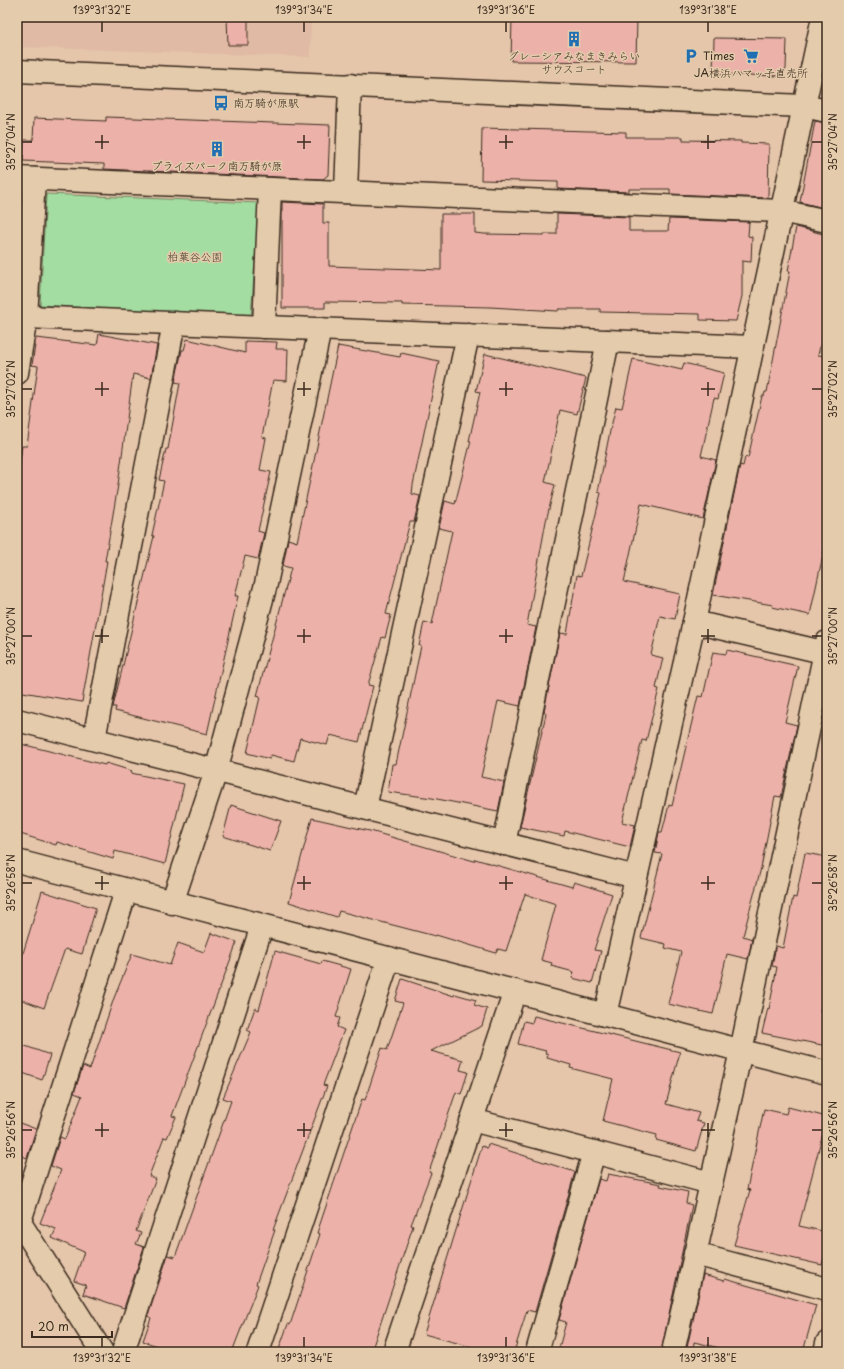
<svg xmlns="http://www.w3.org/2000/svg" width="844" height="1369" viewBox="0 0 844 1369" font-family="'Playpen Sans','Klee One',sans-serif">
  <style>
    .built { fill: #e0baa4 }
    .park { fill: #a4dda1; stroke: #708460 }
    .building { fill: #ecb2a9; stroke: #3b2a1e }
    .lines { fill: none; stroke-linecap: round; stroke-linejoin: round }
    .minor-casing { stroke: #3b2a1e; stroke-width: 25 }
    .tertiary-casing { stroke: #3b2a1e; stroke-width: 25 }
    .minor { stroke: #e3cbab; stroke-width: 22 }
    .tertiary { stroke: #e3cbab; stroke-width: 22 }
    .ticks { fill: none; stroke: #3b2a1e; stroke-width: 1.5 }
    .labels { text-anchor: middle; stroke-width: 3; stroke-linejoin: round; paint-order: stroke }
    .poi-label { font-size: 11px; fill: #3b2a1e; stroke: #e3cbab }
    .park-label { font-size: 11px; fill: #463c2b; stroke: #e3cbab }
    .neatline { fill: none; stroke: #3b2a1e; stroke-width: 1.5 }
    .ticks-label { font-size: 10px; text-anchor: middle; fill: #3b2a1e }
  </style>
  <rect width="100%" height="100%" fill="#e5c6ab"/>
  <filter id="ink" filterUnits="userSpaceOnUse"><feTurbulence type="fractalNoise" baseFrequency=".025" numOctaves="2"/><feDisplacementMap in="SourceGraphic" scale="8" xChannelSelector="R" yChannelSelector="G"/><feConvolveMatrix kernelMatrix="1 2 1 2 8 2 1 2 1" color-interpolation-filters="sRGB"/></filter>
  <g filter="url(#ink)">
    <polygon class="built" points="17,17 311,17 310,57 17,47"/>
    <polygon class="park" points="46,194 259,203 251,317 40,305"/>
    <g class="building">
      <polygon points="227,17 248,17 248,45 228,45"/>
      <polygon points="512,17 637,17 636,62 511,61"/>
      <polygon points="714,38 787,39 786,69 780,76 713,74"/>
      <polygon points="106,117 330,125 328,175 323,179 104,169 104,164 23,161 24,140 33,140 34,118 106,121"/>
      <polygon points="815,121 827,123 827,195 824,208 800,202"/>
      <polygon points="482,128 626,132 626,137 683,137 683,140 741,141 741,143 769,144 768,198 670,194 670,189 629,189 629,192 558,189 558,182 481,180"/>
      <polygon points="282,202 323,204 323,223 329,223 329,266 441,270 441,214 475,214 475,233 484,234 544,235 544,234 557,234 557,214 629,217 629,231 668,231 669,219 749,222 748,236 752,237 751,262 742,261 742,296 736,321 700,320 700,314 600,312 600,309 559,309 558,311 490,307 402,305 402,303 325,302 325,308 282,308"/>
      <polygon points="796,227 827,235 827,318 818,355 827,356 827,536 810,615 772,607 773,605 713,595 740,465 743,466 745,457 748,458 762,396 764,396 765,392 767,392 790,271 788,271"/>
      <polygon points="99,334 157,345 151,378 133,374 118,485 105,561 107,561 103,584 82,702 17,691 17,487 22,446 27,446 38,366 32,365 36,338 97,345"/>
      <polygon points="187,339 245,353 245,341 277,342 276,349 288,349 287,381 273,380 262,437 266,438 260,470 271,472 258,531 264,533 258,559 245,556 235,596 238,596 207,734 115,711 116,707 113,707 154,536 152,535 164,481 159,480 166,449 168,449 180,383 175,382 182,350 184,350"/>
      <polygon points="338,346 400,357 401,353 439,361 413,485 412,494 420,496 414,522 410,522 394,583 386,614 391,615 385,638 382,637 368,685 373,686 359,742 330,735 327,745 300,738 294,761 271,755 270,759 247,753 260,697 257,696 291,568 283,566 288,539 297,542"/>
      <polygon points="485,354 586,378 577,414 560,410 545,482 555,485 546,521 527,625 536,627 520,706 498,701 481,777 504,782 498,811 432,798 388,792 392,764 396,764 421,646 419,646 424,622 432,624 452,531 439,528 445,501 455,504 471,441 469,441 480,392 476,391"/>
      <polygon points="633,359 682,370 684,363 724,373 718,399 714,398 701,456 716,460 703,519 641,504 624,582 680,594 675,619 660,616 651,655 663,658 656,688 659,689 646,741 642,740 622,822 635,825 630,847 565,831 564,836 520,827 546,714 544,711 560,633 567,634 577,575 581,576 601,493 598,492 610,431 616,407 622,408"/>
      <polygon points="727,650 798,666 785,722 797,725 781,797 775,796 761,868 743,936 752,939 748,959 727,954 713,1014 668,1004 681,952 665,948 666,944 641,938 662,854 655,853 659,832 662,832 669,805 672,806 698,696 703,697 713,652 726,654"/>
      <polygon points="17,743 105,765 106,763 132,771 131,773 184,784 165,864 115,851 113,859 57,842 56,845 17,833"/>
      <polygon points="231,805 281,821 270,851 223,836"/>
      <polygon points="312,818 374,832 474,861 475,859 572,887 574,882 612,894 594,950 601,951 592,983 572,978 574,972 551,966 552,963 541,960 556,904 525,894 506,951 498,949 496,953 436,935 435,936 339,911 337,917 289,902"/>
      <polygon points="805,853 827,857 827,945 821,975 827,976 820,1011 827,1013 827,1046 762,1033 768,1008 769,1009 777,967 772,966 776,946 783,948 793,897 796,898"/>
      <polygon points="42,891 96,908 82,954 65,949 44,1008 17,998 17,973"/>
      <polygon points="211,933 237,942 172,1116 176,1117 167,1138 164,1137 149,1176 156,1179 136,1231 141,1233 136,1244 144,1247 124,1308 83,1294 86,1285 74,1281 84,1252 52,1238 56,1229 40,1223 61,1170 51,1166 60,1137 65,1139 82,1096 74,1093 83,1066 90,1069 114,998 132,954 170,965 178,943 204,952"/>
      <polygon points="275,951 321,964 322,961 351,969 336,1017 340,1018 337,1027 344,1030 323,1085 327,1086 273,1230 275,1230 256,1284 258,1285 232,1352 174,1352 143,1341 151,1318 148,1316 168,1255 175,1257 231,1101 223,1098 251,1032 247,1030 255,1008 259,1010"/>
      <polygon points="402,979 454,996 455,994 476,1000 474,1005 487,1009 482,1026 431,1051 463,1060 460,1070 468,1072 461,1094 456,1092 429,1172 431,1173 411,1225 413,1226 371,1352 278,1352 288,1324 290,1325 320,1234 317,1233 362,1099 365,1100 382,1048 387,1050 389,1044 403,1003 395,1001"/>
      <polygon points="534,1016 680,1052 666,1104 699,1113 696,1121 704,1123 696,1151 656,1140 657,1135 603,1121 613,1079 570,1068 571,1065 547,1058 548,1054 545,1053 546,1051 518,1044 524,1021 532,1023"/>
      <polygon points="17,1043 50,1055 42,1080 17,1071"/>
      <polygon points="788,1107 827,1117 799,1226 827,1232 827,1244 822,1265 734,1245 750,1190 747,1189 764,1109 786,1114"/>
      <polygon points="17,1122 36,1129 27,1158 17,1154"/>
      <polygon points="488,1144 575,1172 535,1312 527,1310 514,1352 490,1352 424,1334 482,1146 487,1148"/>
      <polygon points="608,1174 661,1184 660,1186 688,1192 686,1203 692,1205 661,1352 558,1352 566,1322 559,1320 599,1179 606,1181"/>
      <polygon points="703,1275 724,1281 725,1279 816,1305 803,1352 737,1352 694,1342 693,1352 686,1352"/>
    </g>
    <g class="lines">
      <g class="minor-casing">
        <g id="minor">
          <polyline points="17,178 756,210 781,211 827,221"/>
          <polyline points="346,192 350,85"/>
          <polyline points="26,317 752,347"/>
          <polyline points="264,327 270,189"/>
          <polyline points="17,373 26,317 34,179"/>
          <polyline points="694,622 827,653"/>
          <polyline points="17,720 636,877"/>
          <polyline points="94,739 174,323"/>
          <polyline points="365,808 468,335"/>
          <polyline points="504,844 608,341"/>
          <polyline points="17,861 827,1073"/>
          <polyline points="172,903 216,771 266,584 320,329"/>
          <polyline points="605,1015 694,622 823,17"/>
          <polyline points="472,1120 711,1183"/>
          <polyline points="17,1218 102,1352"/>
          <polyline points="20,1221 126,891"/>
          <polyline points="695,1254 827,1289"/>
          <polyline points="123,1352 262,926"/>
          <polyline points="258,1352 389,958"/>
          <polyline points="394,1352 515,991"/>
          <polyline points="537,1352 594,1152"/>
          <polyline points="673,1352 741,1051 827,642"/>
          <polyline points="825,1352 827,1343"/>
        </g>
      </g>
      <g class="tertiary-casing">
        <polyline id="tertiary" points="17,71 804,106 827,111"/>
      </g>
      <use href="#minor" class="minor"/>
      <use href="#tertiary" class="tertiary"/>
    </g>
  </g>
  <path class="ticks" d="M102,22v10M304,22v10M506,22v10M708,22v10M102,135v14M304,135v14M506,135v14M708,135v14M22,142h10M95,142h14M297,142h14M499,142h14M701,142h14M812,142h10M102,382v14M304,382v14M506,382v14M708,382v14M22,389h10M95,389h14M297,389h14M499,389h14M701,389h14M812,389h10M102,629v14M304,629v14M506,629v14M708,629v14M22,636h10M95,636h14M297,636h14M499,636h14M701,636h14M812,636h10M102,876v14M304,876v14M506,876v14M708,876v14M22,883h10M95,883h14M297,883h14M499,883h14M701,883h14M812,883h10M102,1123v14M304,1123v14M506,1123v14M708,1123v14M22,1130h10M95,1130h14M297,1130h14M499,1130h14M701,1130h14M812,1130h10M102,1337v10M304,1337v10M506,1337v10M708,1337v10"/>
  <defs>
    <g id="building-bare" transform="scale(1.2)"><path d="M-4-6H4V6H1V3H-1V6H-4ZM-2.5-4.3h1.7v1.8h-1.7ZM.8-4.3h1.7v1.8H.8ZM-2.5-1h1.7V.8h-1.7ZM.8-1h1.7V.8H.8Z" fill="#1f6fb2" stroke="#e3cbab" stroke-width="2.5" paint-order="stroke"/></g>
    <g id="parking-bare" transform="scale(1.2)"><path d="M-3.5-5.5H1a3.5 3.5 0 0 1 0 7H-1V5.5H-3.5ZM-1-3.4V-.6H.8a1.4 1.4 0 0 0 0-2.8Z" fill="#1f6fb2" stroke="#e3cbab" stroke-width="2.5" paint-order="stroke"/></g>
    <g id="supermarket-bare" transform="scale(1.2)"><path d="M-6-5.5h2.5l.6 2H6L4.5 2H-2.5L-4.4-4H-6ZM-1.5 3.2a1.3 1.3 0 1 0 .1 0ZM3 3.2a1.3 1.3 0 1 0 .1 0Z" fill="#1f6fb2" stroke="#e3cbab" stroke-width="2.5" paint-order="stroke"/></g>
    <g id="bus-bare" transform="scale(1.2)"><path d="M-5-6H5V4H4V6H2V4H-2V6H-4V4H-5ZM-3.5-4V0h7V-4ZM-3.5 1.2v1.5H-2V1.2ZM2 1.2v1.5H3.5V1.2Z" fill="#1f6fb2" stroke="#e3cbab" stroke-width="2.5" paint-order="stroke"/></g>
  </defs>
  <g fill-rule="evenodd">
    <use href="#building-bare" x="574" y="39"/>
    <use href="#parking-bare" x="691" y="56"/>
    <use href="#supermarket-bare" x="751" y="56"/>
    <use href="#bus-bare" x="221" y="103"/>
    <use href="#building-bare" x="217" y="149"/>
  </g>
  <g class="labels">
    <g class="poi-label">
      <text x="574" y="60">グレーシアみなまきみらい<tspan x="574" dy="13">サウスコート</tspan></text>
      <text x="703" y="60" text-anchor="start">Times</text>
      <text x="751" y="77">JA横浜ハマッ子直売所</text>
      <text x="233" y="107" text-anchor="start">南万騎が原駅</text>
      <text x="217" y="170">プライズパーク南万騎が原</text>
    </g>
    <g class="park-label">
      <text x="195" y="261">柏葉谷公園</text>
    </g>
  </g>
  <rect width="844" height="1369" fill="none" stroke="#e3cbab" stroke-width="44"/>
  <path d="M32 1331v6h80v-6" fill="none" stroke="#3b2a1e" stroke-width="2"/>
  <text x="38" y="1331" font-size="12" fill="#3b2a1e" stroke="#e3cbab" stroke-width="3" paint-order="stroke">20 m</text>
  <rect x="22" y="22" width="800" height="1325" class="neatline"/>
  <g class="ticks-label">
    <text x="102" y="14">139°31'32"E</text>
    <text x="304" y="14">139°31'34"E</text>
    <text x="506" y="14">139°31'36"E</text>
    <text x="708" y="14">139°31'38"E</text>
    <text transform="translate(11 142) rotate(-90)" y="4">35°27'04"N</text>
    <text transform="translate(833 142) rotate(-90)" y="4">35°27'04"N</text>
    <text transform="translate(11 389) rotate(-90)" y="4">35°27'02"N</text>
    <text transform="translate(833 389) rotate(-90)" y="4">35°27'02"N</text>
    <text transform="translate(11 636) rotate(-90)" y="4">35°27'00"N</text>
    <text transform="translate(833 636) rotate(-90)" y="4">35°27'00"N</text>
    <text transform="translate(11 883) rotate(-90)" y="4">35°26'58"N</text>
    <text transform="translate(833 883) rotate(-90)" y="4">35°26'58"N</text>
    <text transform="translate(11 1130) rotate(-90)" y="4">35°26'56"N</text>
    <text transform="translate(833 1130) rotate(-90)" y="4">35°26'56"N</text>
    <text x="102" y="1362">139°31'32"E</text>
    <text x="304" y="1362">139°31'34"E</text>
    <text x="506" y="1362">139°31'36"E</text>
    <text x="708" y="1362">139°31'38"E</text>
  </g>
</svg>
